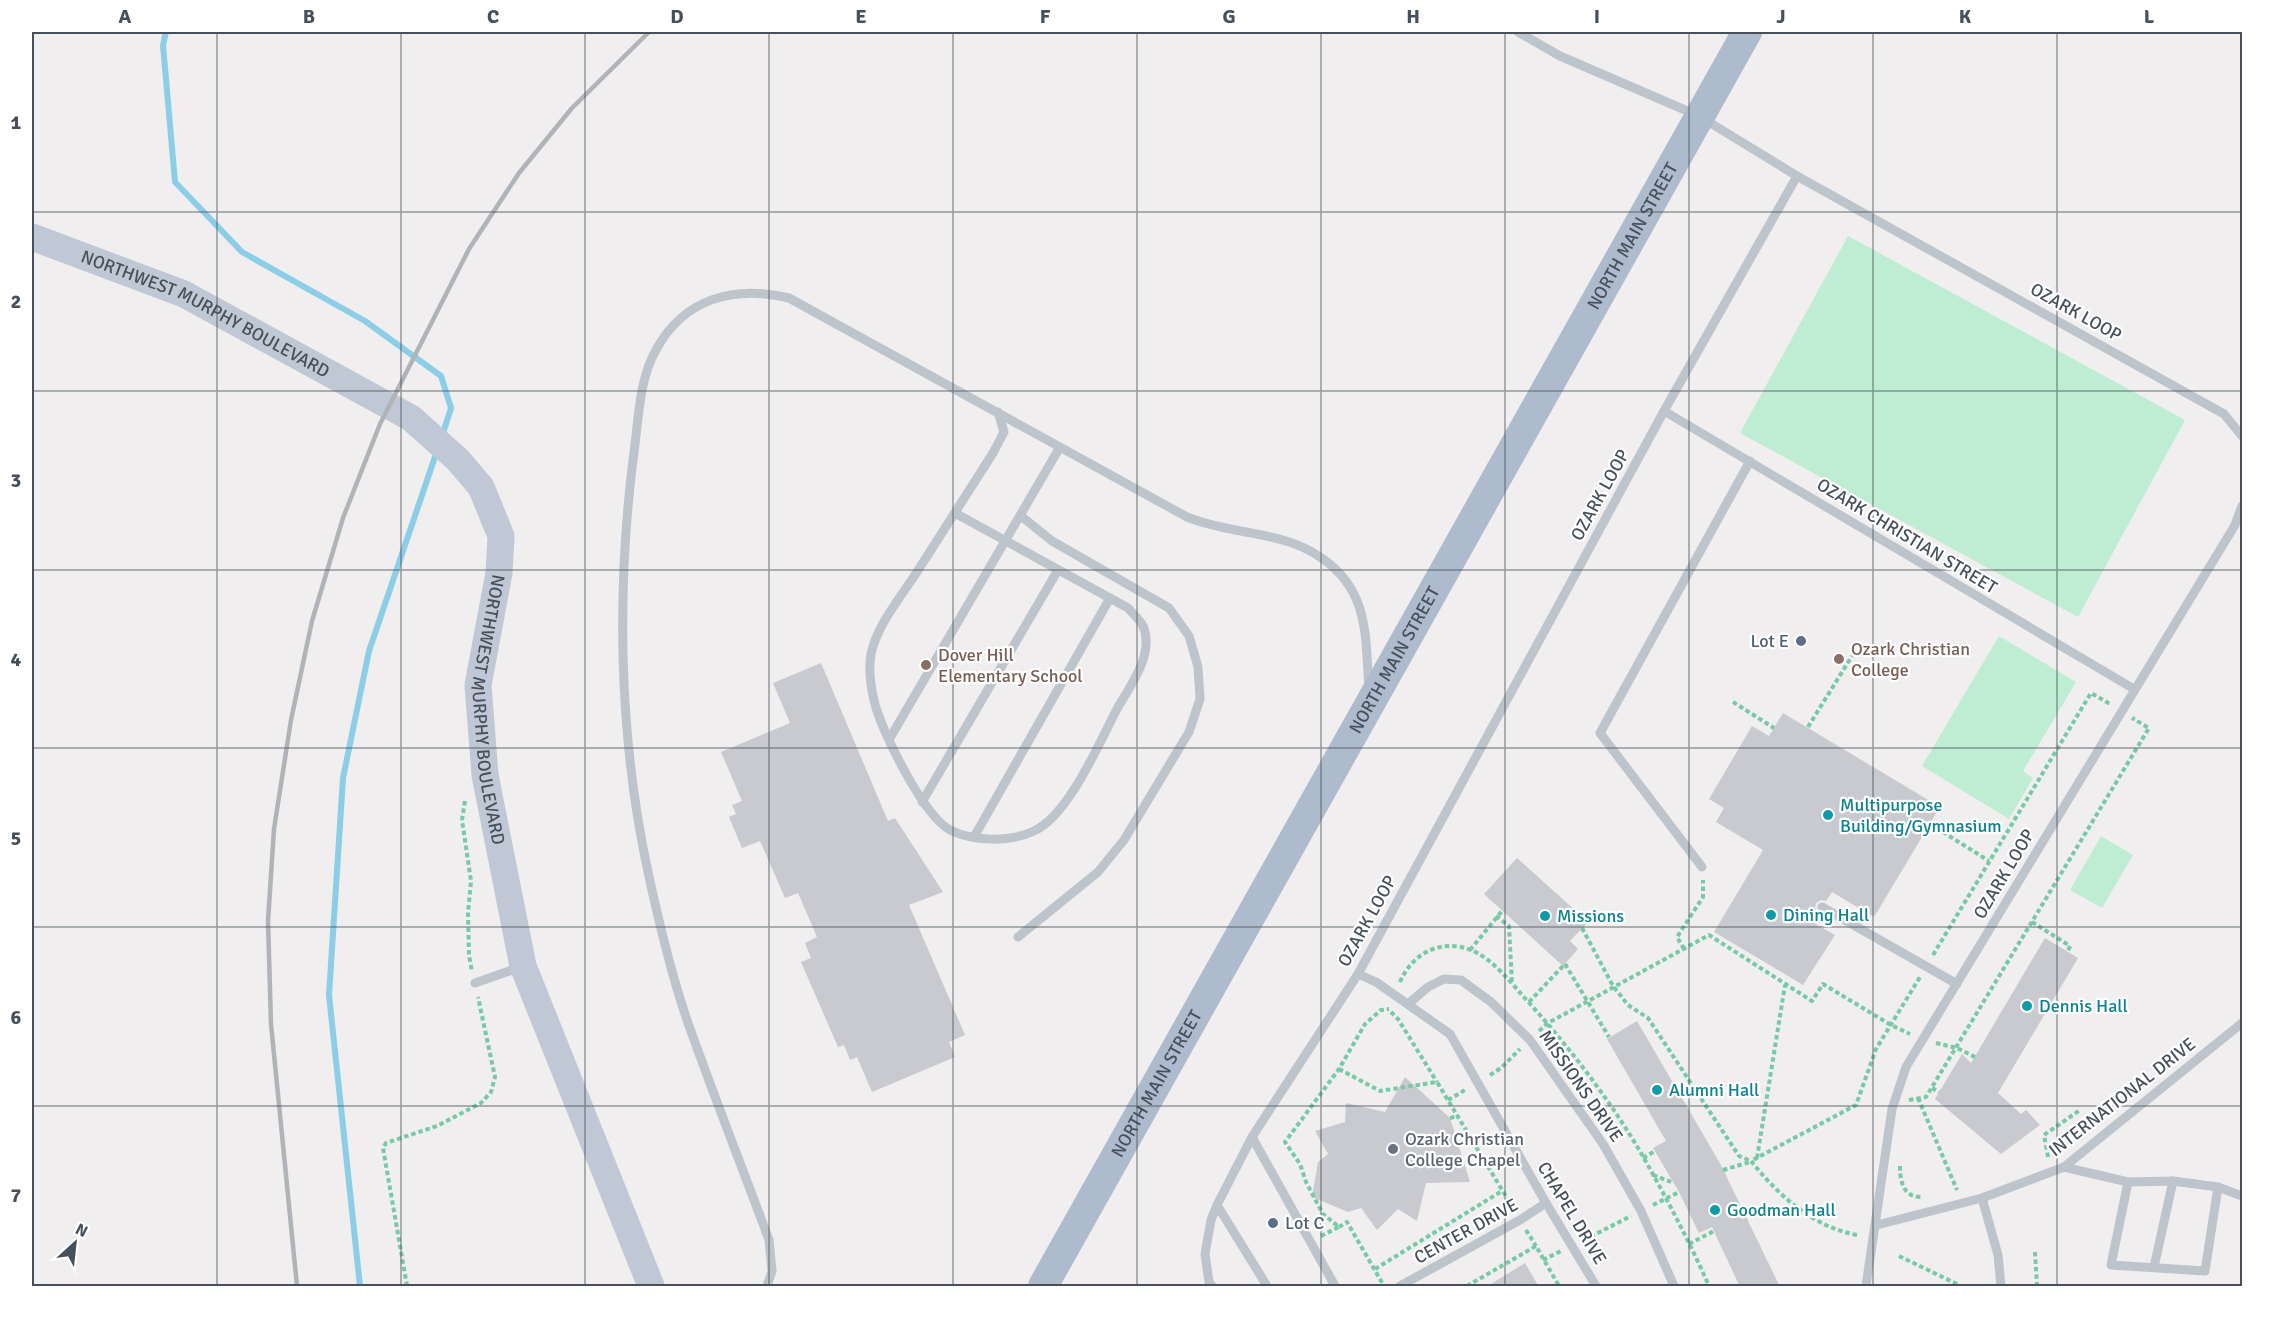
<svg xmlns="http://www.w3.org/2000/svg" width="2274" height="1318" viewBox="0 0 2274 1318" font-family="Signika,sans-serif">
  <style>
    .green { fill: #beedd4 }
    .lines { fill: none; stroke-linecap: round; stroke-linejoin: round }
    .stream { stroke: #8ccde8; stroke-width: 6 }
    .building { fill: #c8cad0 }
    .path { stroke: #77c9a7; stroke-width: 4; stroke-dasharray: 4.5 3; stroke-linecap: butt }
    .lane { stroke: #bdc4cc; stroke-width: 9 }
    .secondary { stroke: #bfc8d4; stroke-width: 27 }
    .primary { stroke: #aebbcc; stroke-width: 30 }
    .rail { stroke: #b0b3b8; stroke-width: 4.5 }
    .grid { fill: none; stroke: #47505a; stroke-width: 1.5; stroke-opacity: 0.55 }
    .service-dot { fill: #5c6f8a; stroke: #fff; stroke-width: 2 }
    .education-dot { fill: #8d6e63; stroke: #fff; stroke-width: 2 }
    .culture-dot { fill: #0f9aa8; stroke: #fff; stroke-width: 2 }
    .worship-dot { fill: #6b7280; stroke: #fff; stroke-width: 2 }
    .labels { text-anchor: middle; stroke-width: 4.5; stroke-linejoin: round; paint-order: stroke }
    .street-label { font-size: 18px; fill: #47505a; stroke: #fff }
    .service-label { font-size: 18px; fill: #4e5e75; stroke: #fff; text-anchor: end }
    .education-label { font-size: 18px; fill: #785e54; stroke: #fff; text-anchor: start }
    .culture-label { font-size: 18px; fill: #0d838f; stroke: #fff; text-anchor: start }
    .worship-label { font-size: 18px; fill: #5b616d; stroke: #fff; text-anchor: start }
    .neatline { fill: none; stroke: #47505a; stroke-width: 2 }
    .grid-label { font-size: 20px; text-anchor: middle; font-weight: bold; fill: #47505a }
  </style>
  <rect width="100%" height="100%" fill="#f0eeee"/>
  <g class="green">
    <polygon points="1848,236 2185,420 2078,617 1740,433"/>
    <polygon points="1999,636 2076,682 2023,771 2033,778 2009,819 1922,766"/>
    <polygon points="2101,836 2133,855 2102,908 2070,890"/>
  </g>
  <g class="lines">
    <g class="stream">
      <polyline points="166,32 163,45 175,182 242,252 365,321 441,376 451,408 442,436"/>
      <polyline points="360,1286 329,995 343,778 369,651 437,451"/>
    </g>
  </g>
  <g class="building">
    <polygon points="821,663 888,821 895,818 943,892 909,905 965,1035 949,1042 955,1057 872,1092 857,1057 850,1060 844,1045 838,1047 801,962 811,958 805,943 817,937 798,893 785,898 760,841 742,848 729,817 736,814 732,805 742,801 721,752 790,723 773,683"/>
    <polygon points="1783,713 1940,807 1874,917 1832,892 1826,901 1821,900 1816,903 1815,908 1818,913 1812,922 1835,935 1803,985 1714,932 1763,850 1716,822 1724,808 1709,799 1752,726 1769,736"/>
    <polygon points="1517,858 1588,922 1570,941 1578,949 1563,966 1484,894"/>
    <polygon points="2045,938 2078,958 1998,1093 2021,1114 2026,1110 2040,1125 2001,1154 1935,1099 1962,1054 1971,1063"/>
    <polygon points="1637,1021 1721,1165 1780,1287 1740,1287 1712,1227 1699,1233 1679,1192 1653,1148 1666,1141 1607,1039"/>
    <polygon points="1405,1077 1450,1118 1470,1182 1426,1183 1417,1221 1398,1209 1377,1230 1361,1208 1348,1212 1312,1197 1318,1162 1328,1154 1315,1131 1345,1122 1346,1103 1385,1112"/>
    <polygon points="1525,1263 1539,1287 1486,1287"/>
  </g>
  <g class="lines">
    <g class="path">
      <polyline points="1733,702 1774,728"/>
      <polyline points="1808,727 1852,656"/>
      <polyline points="465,801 462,820 471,881 468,913 469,955 472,972"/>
      <polyline points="1930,824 1989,861"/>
      <polyline points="1496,916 1509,926 1512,984"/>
      <polyline points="2032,922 2070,946 2068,951"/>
      <polyline points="1582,928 1613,986 1628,1005 1648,1018 1739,1156 1751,1161"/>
      <polyline points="1684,949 1677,937 1703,897 1703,880"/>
      <polyline points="1470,950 1502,911"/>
      <polyline points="1933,955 2091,693 2110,704"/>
      <polyline points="1565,964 1609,1037"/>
      <path d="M1400,982c12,-28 40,-44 71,-32 20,8 37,29 51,45 45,49 90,107 123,165 23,41 45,83 64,126"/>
      <polyline points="1529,1002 1563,966"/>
      <polyline points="1391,1012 1398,1019 1437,1082"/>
      <polyline points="1539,1031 1548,1023 1709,935 1812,1001 1823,984 1891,1025 1910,1034"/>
      <polyline points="1936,1043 1957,1048 1975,1057"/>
      <polyline points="1339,1069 1380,1091 1437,1082 1513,1208"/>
      <polyline points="1490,1075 1501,1068 1520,1049"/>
      <polyline points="1932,1088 1939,1092"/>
      <polyline points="1918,1098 1957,1190"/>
      <polyline points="1448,1100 1465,1090"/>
      <polyline points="1909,1100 1926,1097 2149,728 2132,718"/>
      <polyline points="1450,1118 1458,1116"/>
      <polyline points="2048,1157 2044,1135 2080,1110"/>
      <polyline points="1643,1158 1655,1151"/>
      <polyline points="1757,1158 1785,985"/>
      <path d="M1900,1166c0,15 3,31 21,31"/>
      <polyline points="1723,1170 1750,1162"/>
      <polyline points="1653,1175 1674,1183"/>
      <polyline points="1653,1205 1679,1192"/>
      <polyline points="1339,1227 1347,1222 1384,1286"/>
      <polyline points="1526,1230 1536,1246"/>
      <path d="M1857,1235c-44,-8 -79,-40 -106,-74l105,-56 20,-56 44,-72"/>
      <polyline points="1321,1236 1339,1227 1323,1214 1306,1182 1300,1164 1285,1142 1339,1069 1365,1024 1381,1010 1389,1009"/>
      <polyline points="1584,1240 1631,1216"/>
      <polyline points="1689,1244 1714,1231"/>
      <polyline points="2035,1252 2037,1286"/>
      <polyline points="1899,1256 1961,1286"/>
      <polyline points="1543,1260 1561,1251"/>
      <polyline points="1375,1269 1502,1191"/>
      <polyline points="407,1286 383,1148 386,1143 437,1126 481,1103 491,1092 495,1077 478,997"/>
      <polyline points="1467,1286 1536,1246 1559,1286"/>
    </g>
    <g class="lane">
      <polyline points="1518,32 1560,56 1699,116 1797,176"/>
      <polyline points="1664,411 2134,689"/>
      <path d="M955,513l173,95c5,6 12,12 15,18 12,28 -13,60 -26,83 -18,34 -48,106 -83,122 -23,11 -60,11 -84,-1 -27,-15 -64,-92 -74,-122 -5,-18 -8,-36 -5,-54 6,-28 28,-55 44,-79 26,-40 52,-81 78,-122l11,-21 -6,-20"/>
      <polyline points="890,738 1060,447"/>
      <polyline points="922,802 1058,570"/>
      <polyline points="974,837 1110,598"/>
      <polyline points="1702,867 1600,733 1750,461"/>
      <polyline points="1822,907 1957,984"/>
      <polyline points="1018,937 1098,872 1124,840 1189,732 1200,699 1198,667 1189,636 1169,608 1052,541 1021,516"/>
      <polyline points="1358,974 1376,982 1450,1034 1546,1203 1596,1286"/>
      <polyline points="475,983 521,967"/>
      <polyline points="1408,1004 1428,987 1444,979 1461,980 1491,1002 1530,1040 1603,1144 1641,1211 1674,1286"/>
      <polyline points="1252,1137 1335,1286"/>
      <polyline points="2064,1167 2128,1182 2173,1181 2218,1187 2205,1271 2111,1265 2128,1182"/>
      <polyline points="2218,1187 2242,1196"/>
      <polyline points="1982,1198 1998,1255 2001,1286"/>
      <polyline points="1217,1205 1267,1286"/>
      <polyline points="1877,1225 1982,1198 2064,1167 2242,1023"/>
      <polyline points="2154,1267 2173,1181"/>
      <path d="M767,1286l5,-15 -3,-31c-27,-73 -55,-144 -81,-217 -17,-49 -29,-100 -40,-151 -30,-139 -32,-287 -13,-428 4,-31 5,-66 21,-94 28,-52 78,-65 133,-52l398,219c32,13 66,14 99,24 14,4 26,10 37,18 47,33 42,79 46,129"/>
      <polyline points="1212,1286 1209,1282 1205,1254 1211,1220 1217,1205 1252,1137 1358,974 1664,411 1797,176 2224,414 2242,436"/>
      <polyline points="1400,1286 1520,1220 1546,1203"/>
      <polyline points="1866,1286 1892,1109 1906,1067 2235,525 2242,506"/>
    </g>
    <path class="secondary" id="s1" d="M32,237l152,57 227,124 47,42 23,27 20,49 -2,37 -21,112 7,90 38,191 128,320"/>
    <path class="primary" id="s2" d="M1043,1286l704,-1254"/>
    <polyline class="rail" points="297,1286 271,1024 268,921 274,829 291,720 312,621 343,518 380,424 469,249 519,173 572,108 649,32"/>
  </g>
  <path class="grid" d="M217,32v1254M401,32v1254M585,32v1254M769,32v1254M953,32v1254M1137,32v1254M1321,32v1254M1505,32v1254M1689,32v1254M1873,32v1254M2057,32v1254M32,212h2210M32,391h2210M32,570h2210M32,748h2210M32,927h2210M32,1106h2210"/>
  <g class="service-dot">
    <circle cx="1801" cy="641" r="6"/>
    <circle cx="1273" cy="1223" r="6"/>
  </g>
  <g class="education-dot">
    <circle cx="1839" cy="659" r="6"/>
    <circle cx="926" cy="665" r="6"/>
  </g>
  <g class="culture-dot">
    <circle cx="1828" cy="815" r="6"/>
    <circle cx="1771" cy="915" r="6"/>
    <circle cx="1545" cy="916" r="6"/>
    <circle cx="2027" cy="1006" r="6"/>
    <circle cx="1657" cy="1090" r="6"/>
    <circle cx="1715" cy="1210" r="6"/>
  </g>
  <circle class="worship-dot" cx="1393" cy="1149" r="6"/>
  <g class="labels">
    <g class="street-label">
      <text dy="6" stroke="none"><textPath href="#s2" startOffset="1204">NORTH MAIN STREET</textPath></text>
      <text transform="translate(2076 312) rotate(29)" y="6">OZARK LOOP</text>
      <text dy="6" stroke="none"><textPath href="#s1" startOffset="190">NORTHWEST MURPHY BOULEVARD</textPath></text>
      <text transform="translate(1600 495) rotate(-61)" y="6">OZARK LOOP</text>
      <text transform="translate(1907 536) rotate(31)" y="6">OZARK CHRISTIAN STREET</text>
      <text dy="6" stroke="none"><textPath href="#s2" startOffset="718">NORTH MAIN STREET</textPath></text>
      <text dy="6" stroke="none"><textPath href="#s1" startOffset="748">NORTHWEST MURPHY BOULEVARD</textPath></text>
      <text transform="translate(2004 874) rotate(-59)" y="6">OZARK LOOP</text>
      <text transform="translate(1367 921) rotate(-61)" y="6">OZARK LOOP</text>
      <text dy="6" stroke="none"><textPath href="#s2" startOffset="232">NORTH MAIN STREET</textPath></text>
      <text transform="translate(1581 1086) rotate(55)" y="6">MISSIONS DRIVE</text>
      <text transform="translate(2122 1097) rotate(-38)" y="6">INTERNATIONAL DRIVE</text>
      <text transform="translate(1572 1213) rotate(59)" y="6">CHAPEL DRIVE</text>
      <text transform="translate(1466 1231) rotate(-29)" y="6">CENTER DRIVE</text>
    </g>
    <g class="service-label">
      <text x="1789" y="647">Lot E</text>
      <text x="1285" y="1229" text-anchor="start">Lot C</text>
    </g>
    <g class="education-label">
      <text x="1851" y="655">Ozark Christian<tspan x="1851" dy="21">College</tspan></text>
      <text x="938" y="661">Dover Hill<tspan x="938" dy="21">Elementary School</tspan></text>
    </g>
    <g class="culture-label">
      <text x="1840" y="811">Multipurpose<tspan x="1840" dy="21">Building/Gymnasium</tspan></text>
      <text x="1783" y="921">Dining Hall</text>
      <text x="1557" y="922">Missions</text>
      <text x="2039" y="1012">Dennis Hall</text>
      <text x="1669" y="1096">Alumni Hall</text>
      <text x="1727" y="1216">Goodman Hall</text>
    </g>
    <g class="worship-label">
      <text x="1405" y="1145">Ozark Christian<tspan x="1405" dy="21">College Chapel</tspan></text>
    </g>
  </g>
  <rect width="2274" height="1318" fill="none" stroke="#ffffff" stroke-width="66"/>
  <g transform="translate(75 1243) rotate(27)" stroke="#ffffff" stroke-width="4.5" paint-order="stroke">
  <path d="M0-4.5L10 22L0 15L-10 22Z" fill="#47505a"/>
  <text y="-9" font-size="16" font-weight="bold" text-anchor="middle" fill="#47505a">N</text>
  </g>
  <rect x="33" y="33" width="2208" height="1252" class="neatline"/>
  <g class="grid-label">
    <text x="125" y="23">A</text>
    <text x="309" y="23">B</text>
    <text x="493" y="23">C</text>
    <text x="677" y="23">D</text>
    <text x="861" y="23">E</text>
    <text x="1045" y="23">F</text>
    <text x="1229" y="23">G</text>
    <text x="1413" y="23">H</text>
    <text x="1597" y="23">I</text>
    <text x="1781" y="23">J</text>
    <text x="1965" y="23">K</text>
    <text x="2149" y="23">L</text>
    <text x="16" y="129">1</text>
    <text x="16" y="308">2</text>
    <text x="16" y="487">3</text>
    <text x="16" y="666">4</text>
    <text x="16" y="845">5</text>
    <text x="16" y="1024">6</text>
    <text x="16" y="1202">7</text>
  </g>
</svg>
